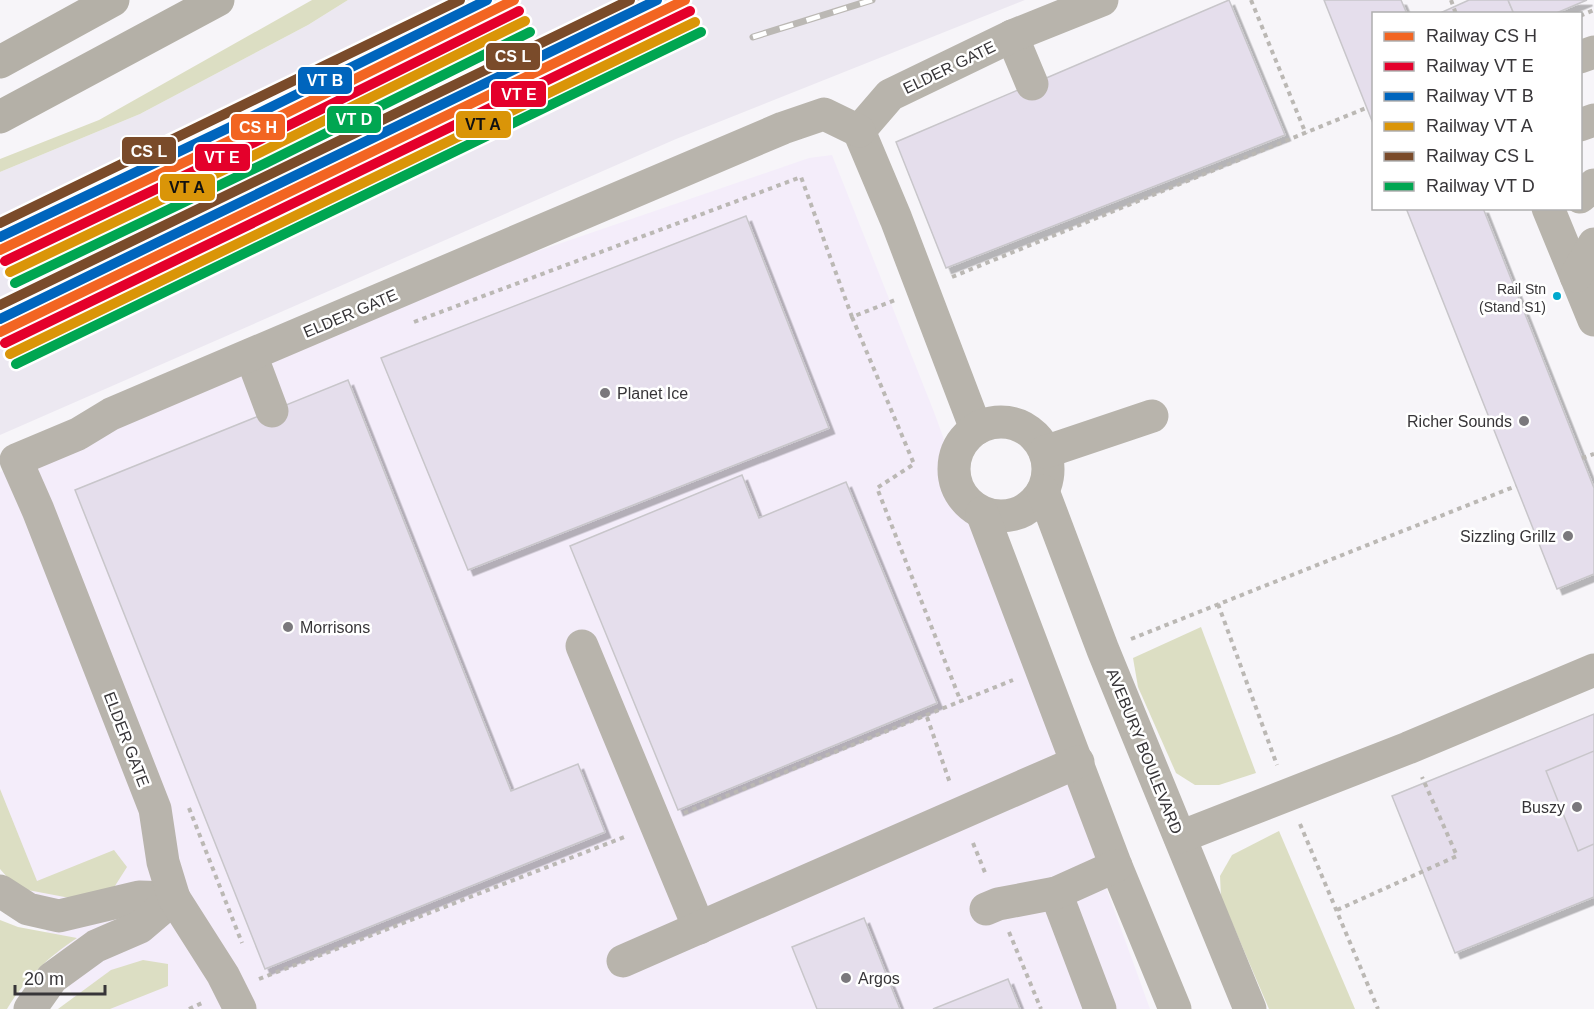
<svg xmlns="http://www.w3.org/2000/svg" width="1594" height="1009" viewBox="0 0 1594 1009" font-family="Arial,sans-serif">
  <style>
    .commercial { fill: #f4edfa }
    .built { fill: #ece8f1 }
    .green { fill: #dcdec3 }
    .building { fill: #e5deec; stroke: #c8c6ca; stroke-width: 1.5; filter: url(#shadow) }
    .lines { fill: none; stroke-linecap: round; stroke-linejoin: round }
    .path { stroke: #bbb8b4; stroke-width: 4; stroke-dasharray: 4.5 4.5; stroke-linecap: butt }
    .minor { stroke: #b8b4ac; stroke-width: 33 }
    .highway { stroke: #b4b0a7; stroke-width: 33 }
    .rail-casing { stroke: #bbb8b4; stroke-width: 7 }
    .rail { stroke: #fff; stroke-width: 4.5; stroke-dasharray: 14; stroke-linecap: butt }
    .rail-1-casing { stroke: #fff; stroke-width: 15 }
    .rail-2-casing { stroke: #fff; stroke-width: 15 }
    .rail-3-casing { stroke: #fff; stroke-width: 15 }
    .rail-4-casing { stroke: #fff; stroke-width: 15 }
    .rail-5-casing { stroke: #fff; stroke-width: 15 }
    .rail-6-casing { stroke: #fff; stroke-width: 15 }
    .rail-1 { stroke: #f26522; stroke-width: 10 }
    .rail-2 { stroke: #e4002b; stroke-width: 10 }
    .rail-3 { stroke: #0065bd; stroke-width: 10 }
    .rail-4 { stroke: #da9508; stroke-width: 10 }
    .rail-5 { stroke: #7a4b2a; stroke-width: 10 }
    .rail-6 { stroke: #00a651; stroke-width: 10 }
    .bus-dot { fill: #00a9ce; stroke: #fff; stroke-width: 2 }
    .poi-dot { fill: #7a787c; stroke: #fff; stroke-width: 2 }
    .labels { text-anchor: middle; stroke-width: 5; stroke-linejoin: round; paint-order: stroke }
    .bus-label { font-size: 14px; fill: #373538; stroke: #fff; text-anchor: end }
    .street-label { font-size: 16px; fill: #373538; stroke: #fff }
    .poi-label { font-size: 16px; fill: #373538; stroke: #fff; text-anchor: start }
    .line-badge { stroke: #fff; stroke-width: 2 }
    .badge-label { font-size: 16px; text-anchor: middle; font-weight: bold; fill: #fff }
    .pale-badge-label { font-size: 16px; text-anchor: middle; font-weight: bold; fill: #111 }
  </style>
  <defs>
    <filter id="shadow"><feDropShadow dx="5.5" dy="5.5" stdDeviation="0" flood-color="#0004"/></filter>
  </defs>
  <rect width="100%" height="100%" fill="#f7f5f9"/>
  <polygon class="commercial" points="832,155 934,412 1150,1009 78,1009 0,818 0,472 474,273 809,158"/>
  <polygon class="built" points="348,0 1025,0 676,139 0,435 0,172 140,114 308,25"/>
  <g class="green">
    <polygon points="312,0 348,0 308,25 140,114 0,172 0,159 99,120"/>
    <polygon points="1201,627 1256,773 1219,785 1195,785 1176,773 1138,687 1133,658"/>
    <polygon points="0,789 37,881 114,850 127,867 113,889 70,898 17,888 0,869"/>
    <polygon points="1279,831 1355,1009 1269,1009 1221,897 1220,876 1232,855"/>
    <path d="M0,920l18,7 59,11c-30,20 -51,40 -70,71h-7z"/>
    <polygon points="143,960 168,964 168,986 110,1009 58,1009 111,970"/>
  </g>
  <g class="building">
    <polygon points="1229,0 1285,135 946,268 896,142"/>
    <polygon points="1324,0 1401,0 1407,14 1374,14 1374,126"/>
    <polygon points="1469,0 1508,0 1514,14 1438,14"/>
    <polygon points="1508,0 1587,0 1554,14 1514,14"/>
    <polygon points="1406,208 1483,208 1594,488 1594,574 1557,589"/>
    <polygon points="746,216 829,428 468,570 381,358"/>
    <polygon points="348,380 511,791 578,764 605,832 265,969 75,490"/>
    <polygon points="742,475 759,518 846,482 937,703 678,810 570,546"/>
    <polygon points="1594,714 1594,897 1455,953 1392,796"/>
    <polygon points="1594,751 1594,844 1578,851 1546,771"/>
    <polygon points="864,918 900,1009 817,1009 792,947"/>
    <polygon points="1008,979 1020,1009 933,1009"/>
  </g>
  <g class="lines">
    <g class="path">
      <polyline points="1251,0 1306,134"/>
      <polyline points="1451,0 1456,14"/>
      <polyline points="1580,16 1594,10"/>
      <polyline points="952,277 1366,108"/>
      <polyline points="852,317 914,464 877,488 961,702"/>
      <polyline points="414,322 801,177 852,317 895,300"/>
      <polyline points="1582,458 1594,454"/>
      <polyline points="1218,604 1277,765"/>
      <polyline points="1131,639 1516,486"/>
      <polyline points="927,717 950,783"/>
      <polyline points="189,808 242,943"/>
      <polyline points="684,813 1013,680"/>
      <polyline points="1300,824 1378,1009"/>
      <polyline points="973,843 986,875"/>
      <polyline points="1337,910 1457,856 1422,777"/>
      <polyline points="1009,932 1041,1009"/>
      <polyline points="259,979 627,836"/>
      <polyline points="189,1009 202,1003"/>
    </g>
    <g class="minor">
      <polyline points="1012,36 1032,84"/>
      <polyline points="1580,57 1594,52"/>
      <polyline points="1580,125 1594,120"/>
      <polyline points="859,131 896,219 976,429"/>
      <polyline points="859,131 890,95 1012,36 1102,0"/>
      <polyline points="1580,197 1594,185"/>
      <polyline points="1548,208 1594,320"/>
      <polyline points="1576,276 1594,244"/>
      <polyline points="251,355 272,411"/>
      <circle cx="1001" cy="469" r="47"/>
      <polyline points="1045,452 1152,416"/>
      <polyline points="1043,491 1103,650 1250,1009"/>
      <polyline points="982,513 1116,866 1175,1009"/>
      <polyline points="582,646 699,928"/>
      <polyline points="1180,837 1408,748 1594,670"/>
      <polyline points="0,891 28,909 59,916 139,897 174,898"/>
      <polyline points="1056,893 1100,1009"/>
      <polyline points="986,909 998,904 1056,893 1116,866"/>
      <polyline points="623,961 1078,762"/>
      <polyline points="30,1009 52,978 96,946 140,927 174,898"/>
      <polyline points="240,1009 223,975 174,898 163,862 155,809 38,510 16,460 78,434 111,414 783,128 824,114 859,131"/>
    </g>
    <g class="highway">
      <polyline points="0,62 113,0"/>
      <polyline points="0,117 218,0"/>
    </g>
    <g class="rail-casing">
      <g id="rail">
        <polyline points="753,37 872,0"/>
        <polyline points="0,316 647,0"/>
      </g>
    </g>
    <use href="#rail" class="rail"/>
    <g class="rail-1-casing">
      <g id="rail-1">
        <polyline points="0,250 250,131 514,0"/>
        <polyline points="0,332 685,0"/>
      </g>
    </g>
    <g class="rail-2-casing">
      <g id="rail-2">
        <polyline points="5,261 255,142 519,11"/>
        <polyline points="5,343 690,11"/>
      </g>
    </g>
    <g class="rail-3-casing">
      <g id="rail-3">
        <polyline points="0,237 245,120 487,0"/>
        <polyline points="0,319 657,0"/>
      </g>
    </g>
    <g class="rail-4-casing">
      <g id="rail-4">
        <polyline points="10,272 261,152 525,21"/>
        <polyline points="10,354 695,22"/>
      </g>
    </g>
    <g class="rail-5-casing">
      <g id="rail-5">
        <polyline points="0,223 460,0"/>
        <polyline points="0,305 630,0"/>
      </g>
    </g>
    <g class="rail-6-casing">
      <g id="rail-6">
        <polyline points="15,283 266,163 530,32"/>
        <polyline points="16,364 701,32"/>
      </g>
    </g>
    <use href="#rail-1" class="rail-1"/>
    <use href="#rail-2" class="rail-2"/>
    <use href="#rail-3" class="rail-3"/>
    <use href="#rail-4" class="rail-4"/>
    <use href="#rail-5" class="rail-5"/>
    <use href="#rail-6" class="rail-6"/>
  </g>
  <circle class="bus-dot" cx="1557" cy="296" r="5"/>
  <g class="poi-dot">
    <circle cx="605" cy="393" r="6"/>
    <circle cx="1524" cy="421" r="6"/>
    <circle cx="1568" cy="536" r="6"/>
    <circle cx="288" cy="627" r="6"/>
    <circle cx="1577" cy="807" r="6"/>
    <circle cx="846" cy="978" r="6"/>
  </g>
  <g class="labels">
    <g class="bus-label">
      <text x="1546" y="294">Rail Stn<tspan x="1546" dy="18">(Stand S1)</tspan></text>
    </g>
    <g class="street-label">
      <text transform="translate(949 67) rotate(-26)" y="6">ELDER GATE</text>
      <text transform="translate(350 313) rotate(-23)" y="6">ELDER GATE</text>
      <text transform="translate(127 739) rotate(69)" y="6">ELDER GATE</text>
      <text transform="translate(1145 751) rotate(68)" y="6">AVEBURY BOULEVARD</text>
    </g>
    <g class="poi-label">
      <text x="617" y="399">Planet Ice</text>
      <text x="1512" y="427" text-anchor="end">Richer Sounds</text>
      <text x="1556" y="542" text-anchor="end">Sizzling Grillz</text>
      <text x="300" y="633">Morrisons</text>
      <text x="1565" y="813" text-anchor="end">Buszy</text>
      <text x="858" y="984">Argos</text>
    </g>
  </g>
  <g class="line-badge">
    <rect x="485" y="42" width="56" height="29" rx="6" fill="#7a4b2a"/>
    <rect x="297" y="66" width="56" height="29" rx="6" fill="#0065bd"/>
    <rect x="490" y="80" width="57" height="28" rx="6" fill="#e4002b"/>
    <rect x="326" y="105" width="56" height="29" rx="6" fill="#00a651"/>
    <rect x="455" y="110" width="57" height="29" rx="6" fill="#da9508"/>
    <rect x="230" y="113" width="56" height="28" rx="6" fill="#f26522"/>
    <rect x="121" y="136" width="56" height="29" rx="6" fill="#7a4b2a"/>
    <rect x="194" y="143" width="57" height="29" rx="6" fill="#e4002b"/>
    <rect x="159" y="173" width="57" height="29" rx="6" fill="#da9508"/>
  </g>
  <g class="badge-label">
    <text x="513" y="62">CS L</text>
    <text x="325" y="86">VT B</text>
    <text x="519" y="100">VT E</text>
    <text x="354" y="125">VT D</text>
    <text x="258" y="133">CS H</text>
    <text x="149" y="157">CS L</text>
    <text x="222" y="163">VT E</text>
  </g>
  <g class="pale-badge-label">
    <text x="483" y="130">VT A</text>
    <text x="187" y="193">VT A</text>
  </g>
  <rect x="1372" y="12" width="210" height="198" fill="#ffffff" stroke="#afaeaf" stroke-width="1.5"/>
  <rect x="1384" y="32" width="30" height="9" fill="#f26522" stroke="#afaeaf" stroke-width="1.5"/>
  <text x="1426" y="42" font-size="18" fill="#373538">Railway CS H</text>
  <rect x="1384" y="62" width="30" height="9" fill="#e4002b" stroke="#afaeaf" stroke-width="1.5"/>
  <text x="1426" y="72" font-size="18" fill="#373538">Railway VT E</text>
  <rect x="1384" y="92" width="30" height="9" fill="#0065bd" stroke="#afaeaf" stroke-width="1.5"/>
  <text x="1426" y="102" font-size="18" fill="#373538">Railway VT B</text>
  <rect x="1384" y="122" width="30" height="9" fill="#da9508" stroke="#afaeaf" stroke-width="1.5"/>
  <text x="1426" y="132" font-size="18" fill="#373538">Railway VT A</text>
  <rect x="1384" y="152" width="30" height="9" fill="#7a4b2a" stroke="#afaeaf" stroke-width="1.5"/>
  <text x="1426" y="162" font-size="18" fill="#373538">Railway CS L</text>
  <rect x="1384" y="182" width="30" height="9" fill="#00a651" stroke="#afaeaf" stroke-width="1.5"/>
  <text x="1426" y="192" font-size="18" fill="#373538">Railway VT D</text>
  <path d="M15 985v9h90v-9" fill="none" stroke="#373538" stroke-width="3"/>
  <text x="24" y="985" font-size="18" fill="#373538" stroke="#ffffff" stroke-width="4.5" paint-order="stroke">20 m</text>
</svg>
